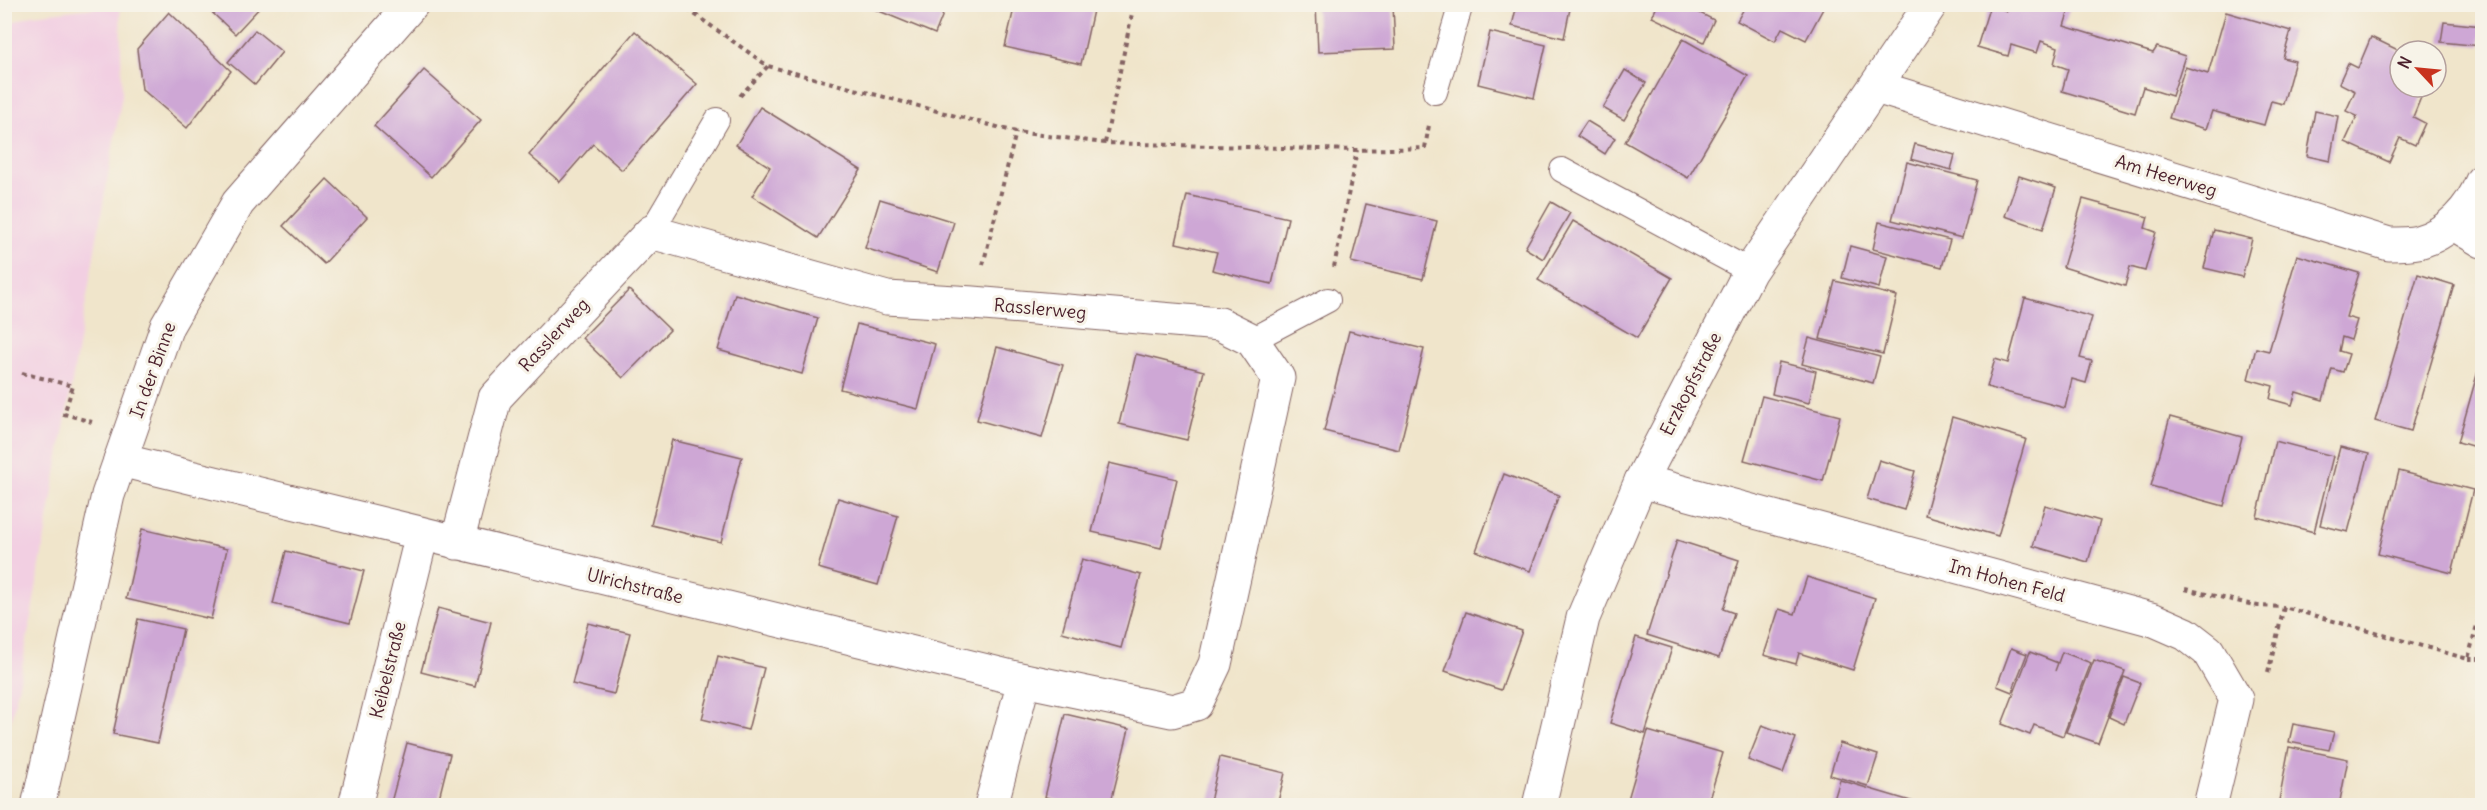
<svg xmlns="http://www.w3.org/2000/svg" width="2487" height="810" viewBox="0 0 2487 810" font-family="Delius,sans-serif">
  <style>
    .built { fill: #f2cfe2 }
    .building { fill: #cea7d5 }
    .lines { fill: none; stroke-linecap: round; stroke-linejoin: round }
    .lane-casing { stroke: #846463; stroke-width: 26 }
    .street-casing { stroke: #846463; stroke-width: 35 }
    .path { stroke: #846463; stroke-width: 4; stroke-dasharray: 4.5 4.5; stroke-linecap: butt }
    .lane { stroke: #fff; stroke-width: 24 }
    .street { stroke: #fff; stroke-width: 33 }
    .labels { text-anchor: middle; stroke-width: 6; stroke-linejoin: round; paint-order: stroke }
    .street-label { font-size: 18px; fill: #4a1f2b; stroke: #f7f3e8 }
  </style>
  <rect width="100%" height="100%" fill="#f7f3e8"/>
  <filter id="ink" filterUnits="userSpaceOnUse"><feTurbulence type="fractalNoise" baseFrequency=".0167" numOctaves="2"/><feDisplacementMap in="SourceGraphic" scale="12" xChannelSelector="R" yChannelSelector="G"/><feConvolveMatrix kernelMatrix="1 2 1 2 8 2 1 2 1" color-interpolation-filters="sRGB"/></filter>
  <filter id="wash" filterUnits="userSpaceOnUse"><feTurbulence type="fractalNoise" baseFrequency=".008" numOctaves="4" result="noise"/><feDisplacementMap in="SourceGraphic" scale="24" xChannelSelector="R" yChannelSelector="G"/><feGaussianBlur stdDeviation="1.35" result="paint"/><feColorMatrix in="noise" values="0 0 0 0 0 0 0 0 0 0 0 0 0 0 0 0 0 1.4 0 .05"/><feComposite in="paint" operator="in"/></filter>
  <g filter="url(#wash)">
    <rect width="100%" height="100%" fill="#f0e5cb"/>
    <polygon class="built" points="120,5 122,95 20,680 5,746 5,25 32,15"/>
    <g id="blocks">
      <g class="building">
        <polygon points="203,4 263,4 235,34"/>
        <polygon points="862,4 947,4 935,34"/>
        <polygon points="1015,4 1094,6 1081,64 1005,47"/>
        <polygon points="1517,4 1571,4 1564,38 1512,26"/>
        <polygon points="1658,4 1682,4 1714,20 1704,42 1652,17"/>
        <polygon points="2009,4 2071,4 2064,26 2153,53 2157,47 2185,56 2172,96 2143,87 2135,113 2062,91 2068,69 2054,64 2058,47 2041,41 2037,53 2011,45 2008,56 1977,47 1990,5 2007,11"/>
        <polygon points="1316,5 1393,5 1395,49 1318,52"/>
        <polygon points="1746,5 1825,5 1806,40 1782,28 1775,41 1737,21"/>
        <polygon points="169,12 231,71 187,128 142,89 137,49"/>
        <polygon points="2226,12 2291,31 2283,58 2295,61 2283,104 2271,101 2264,125 2212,111 2206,129 2169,118 2185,67 2208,74"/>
        <polygon points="2444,22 2482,26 2481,46 2441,42"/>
        <polygon points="255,30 282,52 255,85 228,62"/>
        <polygon points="635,31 697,84 622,170 593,144 560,182 529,155"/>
        <polygon points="1490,32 1546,45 1534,98 1478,84"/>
        <polygon points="2371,37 2400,51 2400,87 2417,87 2424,90 2413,117 2425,123 2415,145 2400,138 2389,162 2345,142 2357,116 2346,111 2355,91 2339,83 2348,63 2358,68"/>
        <polygon points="1683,39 1748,76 1688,178 1625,142"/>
        <polygon points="424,70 481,120 431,177 374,126"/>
        <polygon points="1625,70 1646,83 1624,120 1603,108"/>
        <polygon points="760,107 861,170 818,238 752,196 770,167 736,145"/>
        <polygon points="2315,111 2338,116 2330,161 2307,156"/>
        <polygon points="1587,121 1615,138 1605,154 1577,136"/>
        <polygon points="1915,144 1955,155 1951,170 1911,159"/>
        <polygon points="1907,162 1977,180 1962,238 1892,220"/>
        <polygon points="2019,176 2056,188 2043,229 2005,216"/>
        <polygon points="327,179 367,217 324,264 283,226"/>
        <polygon points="1187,195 1288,218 1272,284 1212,270 1217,252 1176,243"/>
        <polygon points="880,199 954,222 938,272 865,248"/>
        <polygon points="2083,199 2148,217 2145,228 2156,232 2145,271 2130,267 2125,286 2063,267"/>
        <polygon points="1551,202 1570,213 1543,259 1525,248"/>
        <polygon points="1366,204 1437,221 1423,279 1351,262"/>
        <polygon points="1573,221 1672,278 1637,338 1538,280"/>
        <polygon points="1879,222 1950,240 1942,267 1873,249"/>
        <polygon points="2214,230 2252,239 2242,277 2204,268"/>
        <polygon points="1850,246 1887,256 1879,288 1842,278"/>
        <polygon points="2297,255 2359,273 2346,317 2357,320 2351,340 2342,337 2339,351 2349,354 2343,372 2332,369 2323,400 2296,392 2292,405 2270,399 2273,386 2248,379 2256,348 2269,351"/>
        <polygon points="2418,274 2454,285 2411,431 2375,421"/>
        <polygon points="1835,281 1897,296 1883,354 1820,339"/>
        <polygon points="629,290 670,330 623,378 582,338"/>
        <polygon points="735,294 818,318 802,374 718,350"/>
        <polygon points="2025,298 2092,317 2080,358 2092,361 2086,383 2072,379 2065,408 1987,387 1995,359 2008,363"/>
        <polygon points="857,324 935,344 918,409 840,389"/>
        <polygon points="1349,331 1424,349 1399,450 1324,431"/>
        <polygon points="1809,338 1880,357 1873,383 1802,364"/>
        <polygon points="997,347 1063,365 1042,438 977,420"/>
        <polygon points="1136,354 1204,371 1187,440 1119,424"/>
        <polygon points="2482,357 2482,449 2458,442"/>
        <polygon points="1779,362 1816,371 1809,403 1772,394"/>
        <polygon points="1762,396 1840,416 1823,481 1744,460"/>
        <polygon points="1952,417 2026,439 1998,536 1925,515"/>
        <polygon points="2170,417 2242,437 2224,506 2151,486"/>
        <polygon points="672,440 742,457 721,542 651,525"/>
        <polygon points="2275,441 2333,456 2314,532 2257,517"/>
        <polygon points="2340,447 2369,454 2348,532 2320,525"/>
        <polygon points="1879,460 1915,471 1904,510 1867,499"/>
        <polygon points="1109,463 1177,479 1161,548 1092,532"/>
        <polygon points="2399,471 2473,490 2452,573 2378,554"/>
        <polygon points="1504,474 1559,495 1530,571 1476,551"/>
        <polygon points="838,498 898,516 878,585 818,568"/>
        <polygon points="2045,505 2100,521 2088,562 2033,546"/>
        <polygon points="142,529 227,549 211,619 126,599"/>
        <polygon points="1677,540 1739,560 1723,609 1734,613 1719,658 1647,635"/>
        <polygon points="286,551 364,571 350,623 273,604"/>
        <polygon points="1082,559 1141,575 1121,648 1062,632"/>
        <polygon points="1807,577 1875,598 1853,670 1799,653 1796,664 1764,655 1779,609 1795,614"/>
        <polygon points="438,608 491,622 475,686 421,672"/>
        <polygon points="1466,612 1522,631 1501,690 1445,671"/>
        <polygon points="138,619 183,629 158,743 113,734"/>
        <polygon points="588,623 630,633 614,694 572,684"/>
        <polygon points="1636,637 1672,648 1645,734 1610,723"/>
        <polygon points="2011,648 2027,654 2012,692 1997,686"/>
        <polygon points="2030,652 2058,663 2055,671 2062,652 2091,663 2063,736 2034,725 2030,735 2002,724"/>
        <polygon points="718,656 764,668 748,730 702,719"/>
        <polygon points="2094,660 2125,671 2098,743 2066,732"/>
        <polygon points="2124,677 2140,683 2124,724 2109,717"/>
        <polygon points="1065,714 1129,729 1110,806 1080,806 1045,797"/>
        <polygon points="2293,724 2334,732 2329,750 2289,742"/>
        <polygon points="1762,725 1796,738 1783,773 1748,760"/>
        <polygon points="1648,731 1723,753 1707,806 1626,806"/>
        <polygon points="407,743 450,754 437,806 390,806"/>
        <polygon points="1840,743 1878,755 1868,786 1830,775"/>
        <polygon points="2289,747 2348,759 2339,806 2278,806"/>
        <polygon points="1220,757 1285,773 1277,806 1209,806"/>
        <polygon points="1840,780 1914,802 1913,806 1832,806"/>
      </g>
    </g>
  </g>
  <g filter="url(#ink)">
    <use href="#blocks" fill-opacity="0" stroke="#846463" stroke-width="1.5"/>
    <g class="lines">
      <g class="lane-casing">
        <g id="lane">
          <polyline points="1435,92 1461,4"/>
          <polyline points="1562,170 1750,271"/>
          <polyline points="651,232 717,120"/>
          <polyline points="1252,340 1328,300"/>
        </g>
      </g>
      <g class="street-casing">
        <g id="street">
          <path d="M1876,87l513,157c9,0 20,0 29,-2 30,-8 53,-33 64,-61"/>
          <polyline points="2454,224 2482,241"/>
          <polyline points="120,460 1024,680 991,806"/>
          <polyline points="1641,481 2154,620 2186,634 2208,651 2236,699 2210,806"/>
          <polyline points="457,543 495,398 651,232 887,298 973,303 1220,324 1252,340 1278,378 1215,664 1196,704 1172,711 1024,680"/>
          <polyline points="38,806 108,495 167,326 238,203 412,4"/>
          <polyline points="355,806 422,534"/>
          <polyline points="1539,806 1583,618 1641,481 1750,271 1931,4"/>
        </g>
      </g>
      <g class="path">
        <polyline points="680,4 768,66 1016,132 1105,143 1357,150 1425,148 1429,125"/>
        <polyline points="740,96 768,66"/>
        <polyline points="1105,143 1134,4"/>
        <polyline points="983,265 1016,132"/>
        <polyline points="1334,267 1357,150"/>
        <polyline points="22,373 73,386 64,414 92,422"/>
        <polyline points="2185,589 2258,606 2284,607"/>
        <polyline points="2468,659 2482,659"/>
        <polyline points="2268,673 2284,607 2468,659 2482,606"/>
      </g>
      <use href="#lane" class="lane"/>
      <use href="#street" class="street"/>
    </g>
  </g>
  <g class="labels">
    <g class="street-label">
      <text transform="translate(2166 176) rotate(17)" y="6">Am Heerweg</text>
      <text transform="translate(1040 309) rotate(5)" y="6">Rasslerweg</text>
      <text transform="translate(554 335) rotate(-47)" y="6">Rasslerweg</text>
      <text transform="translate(153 370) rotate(-70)" y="6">In der Binne</text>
      <text transform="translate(1691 384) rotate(-63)" y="6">Erzkopfstraße</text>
      <text transform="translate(2007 581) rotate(15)" y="6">Im Hohen Feld</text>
      <text transform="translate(635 586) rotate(14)" y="6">Ulrichstraße</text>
      <text transform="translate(388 670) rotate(-76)" y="6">Keibelstraße</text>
    </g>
  </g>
  <rect width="2487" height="810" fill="none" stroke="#f7f3e8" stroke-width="24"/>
  <g transform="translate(2418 69) rotate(296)"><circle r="28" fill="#f7f3e8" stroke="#b29e9c" stroke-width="1.5"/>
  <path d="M0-4.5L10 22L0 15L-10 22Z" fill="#c8321e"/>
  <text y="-9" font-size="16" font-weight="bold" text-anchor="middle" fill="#4a1f2b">N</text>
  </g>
</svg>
